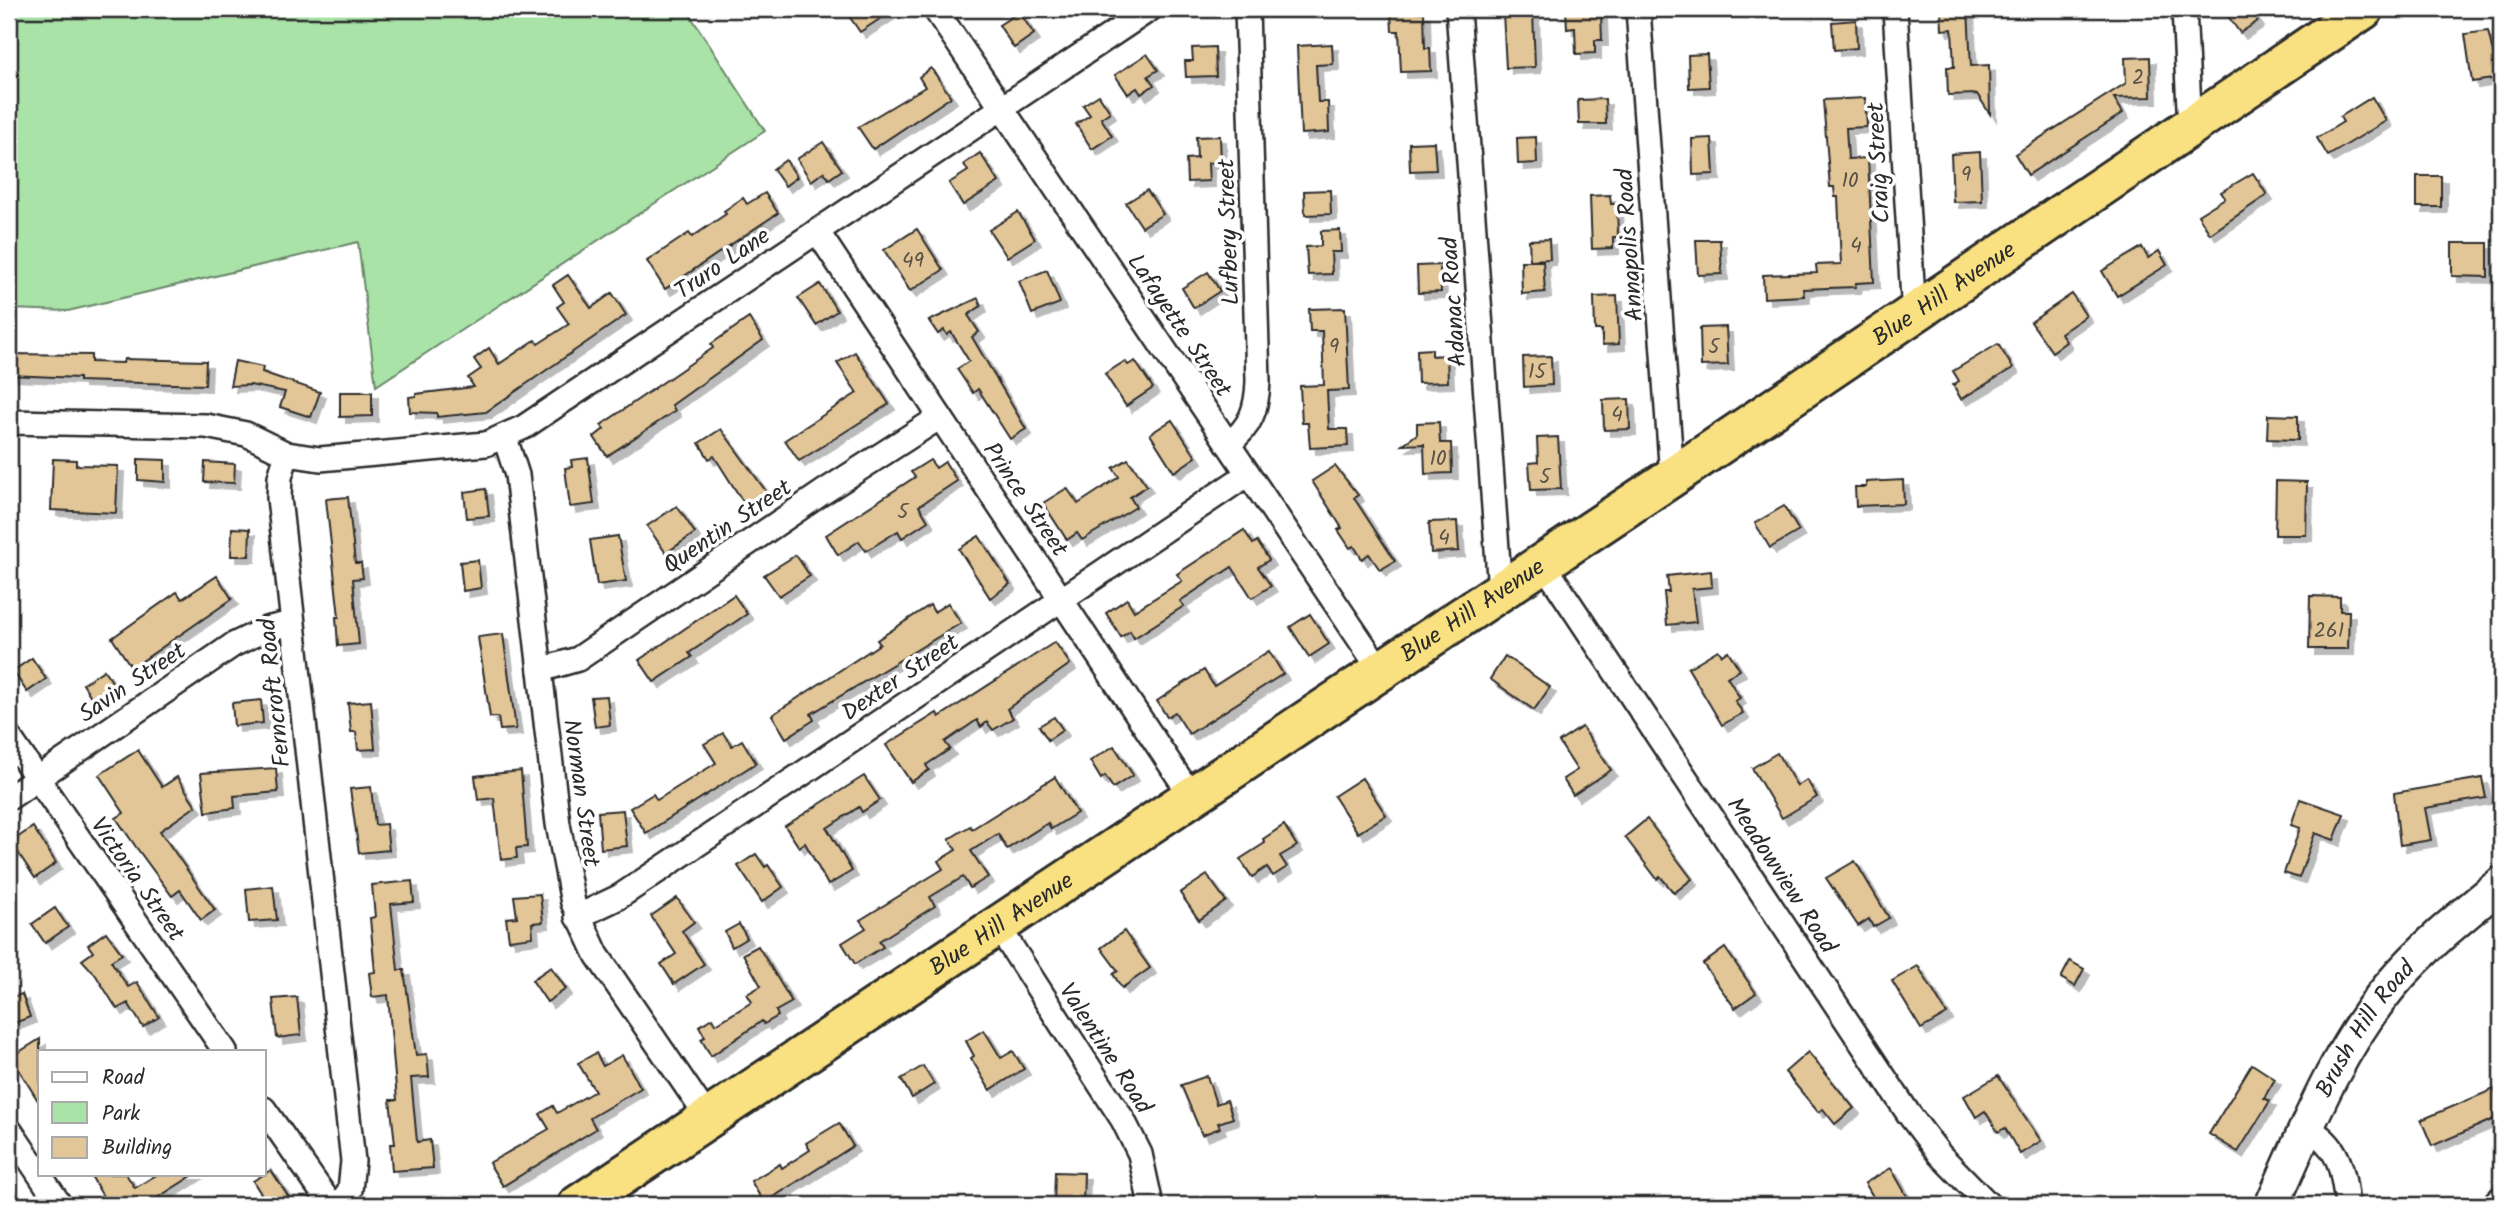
<svg xmlns="http://www.w3.org/2000/svg" width="2510" height="1214" viewBox="0 0 2510 1214" font-family="Kalam,sans-serif">
  <style>
    .green { fill: #aae3a8; stroke: #6a876a; stroke-width: 2 }
    .building { fill: #e3c697; stroke: #2b2b2b; stroke-width: 2; filter: url(#shadow) }
    .lines { fill: none; stroke-linecap: round; stroke-linejoin: round }
    .street-casing { stroke: #2b2b2b; stroke-width: 28 }
    .secondary-casing { stroke: #2b2b2b; stroke-width: 38 }
    .highway-casing { stroke: #2b2b2b; stroke-width: 44 }
    .street { stroke: #fff; stroke-width: 23 }
    .secondary { stroke: #fff; stroke-width: 33 }
    .highway { stroke: #f9e181; stroke-width: 38 }
    .labels { text-anchor: middle; stroke-width: 7; stroke-linejoin: round; paint-order: stroke }
    .number-label { font-size: 21px; fill: #595246 }
    .street-label { font-size: 24px; fill: #2b2b2b; stroke: #fff }
  </style>
  <defs>
    <filter id="shadow"><feDropShadow dx="6" dy="6" stdDeviation="0" flood-color="#0004"/></filter>
  </defs>
  <rect width="100%" height="100%" fill="#fff"/>
  <filter id="ink" filterUnits="userSpaceOnUse"><feTurbulence type="fractalNoise" baseFrequency=".0143" numOctaves="2"/><feDisplacementMap in="SourceGraphic" scale="14" xChannelSelector="R" yChannelSelector="G"/><feConvolveMatrix kernelMatrix="1 2 1 2 8 2 1 2 1" color-interpolation-filters="sRGB"/></filter>
  <g filter="url(#ink)">
    <polygon class="green" points="9,9 686,9 765,131 376,386 358,242 68,311 9,309"/>
    <g class="building">
      <polygon points="844,9 895,9 860,32"/>
      <polygon points="1566,9 1589,9 1590,14 1601,13 1602,40 1595,40 1595,53 1576,54 1575,28 1567,29"/>
      <polygon points="1941,9 1968,9 1971,66 1989,65 1990,114 1977,94 1948,95 1947,67 1954,67 1952,29 1942,30"/>
      <polygon points="2223,9 2249,9 2258,21 2240,33"/>
      <polygon points="1019,12 1034,34 1014,48 999,25"/>
      <polygon points="1424,12 1425,48 1430,48 1431,71 1401,72 1399,31 1392,31 1391,13"/>
      <polygon points="1533,12 1535,67 1506,68 1503,13"/>
      <polygon points="1856,20 1857,48 1834,50 1832,22"/>
      <polygon points="2488,31 2499,78 2472,82 2465,34"/>
      <polygon points="1332,44 1333,64 1316,65 1318,102 1328,102 1329,132 1301,134 1297,46"/>
      <polygon points="1215,47 1216,76 1186,77 1185,61 1193,61 1192,48"/>
      <polygon points="1147,54 1158,70 1148,76 1154,85 1141,94 1137,88 1128,94 1115,75"/>
      <polygon points="1707,54 1709,87 1689,88 1688,55"/>
      <polygon points="2150,57 2151,97 2114,98 2123,113 2028,175 2015,154 2126,83 2125,58"/>
      <polygon points="931,68 951,97 873,149 858,127 925,87 919,77"/>
      <polygon points="1099,95 1110,112 1101,118 1112,136 1092,149 1076,124 1090,115 1083,105"/>
      <polygon points="2372,97 2386,121 2328,156 2317,138 2343,122 2340,117"/>
      <polygon points="1865,98 1867,127 1846,128 1848,159 1868,158 1874,282 1856,283 1855,287 1803,289 1804,296 1764,298 1763,275 1817,273 1816,265 1841,264 1838,197 1835,197 1834,187 1830,187 1823,100"/>
      <polygon points="1605,99 1606,124 1579,124 1578,100"/>
      <polygon points="1220,136 1221,162 1208,163 1209,181 1187,182 1186,159 1197,158 1196,137"/>
      <polygon points="1536,137 1537,163 1518,164 1517,138"/>
      <polygon points="1712,138 1714,174 1693,175 1692,139"/>
      <polygon points="823,142 842,170 829,179 824,172 811,181 797,159"/>
      <polygon points="1434,142 1436,170 1410,171 1409,143"/>
      <polygon points="1980,152 1982,201 1953,202 1951,154"/>
      <polygon points="980,153 999,182 963,205 949,183 968,171 964,164"/>
      <polygon points="786,160 797,177 785,186 773,169"/>
      <polygon points="2253,173 2267,195 2210,234 2198,215 2225,198 2221,192"/>
      <rect x="2417" y="176" width="24" height="31"/>
      <polygon points="1147,190 1163,214 1142,227 1126,203"/>
      <polygon points="1330,190 1331,214 1305,215 1304,191"/>
      <polygon points="765,193 778,213 665,289 647,261 689,233 692,237 726,214 724,211 743,198 747,204"/>
      <polygon points="1610,195 1611,204 1617,204 1618,237 1613,237 1613,248 1592,249 1590,196"/>
      <polygon points="1018,212 1035,239 1007,257 989,230"/>
      <polygon points="917,229 943,270 910,291 884,250"/>
      <polygon points="1340,230 1341,252 1331,252 1332,274 1308,275 1306,247 1321,246 1321,231"/>
      <polygon points="1549,239 1550,259 1530,260 1529,240"/>
      <polygon points="1696,240 1720,240 1722,274 1698,275"/>
      <polygon points="2452,243 2488,243 2488,277 2452,276"/>
      <polygon points="2142,247 2148,258 2159,251 2167,265 2117,296 2102,271"/>
      <polygon points="1521,261 1543,261 1545,292 1522,294"/>
      <polygon points="1440,265 1441,292 1418,293 1417,266"/>
      <polygon points="1047,270 1060,303 1032,314 1019,281"/>
      <polygon points="1208,272 1220,291 1194,308 1182,288"/>
      <polygon points="568,275 591,308 612,293 626,315 486,412 437,417 437,413 410,412 409,397 416,396 416,394 474,387 468,378 481,369 474,359 489,348 499,364 535,340 538,344 569,324 557,307 564,302 553,285"/>
      <polygon points="820,284 837,311 816,325 798,298"/>
      <polygon points="2072,294 2086,316 2061,333 2066,342 2052,352 2031,322"/>
      <polygon points="1617,296 1619,344 1602,345 1602,330 1595,330 1594,297"/>
      <polygon points="978,298 981,306 968,315 979,332 972,337 1026,429 1010,439 978,389 973,393 957,369 969,361 951,332 947,335 944,330 938,334 929,321"/>
      <polygon points="1345,308 1349,390 1327,391 1329,429 1347,429 1348,446 1310,448 1308,423 1302,423 1300,386 1324,385 1322,331 1310,331 1309,309"/>
      <polygon points="749,318 763,340 672,405 675,411 607,456 594,437 604,429 601,425 713,348 711,344"/>
      <polygon points="1726,327 1728,365 1701,366 1700,328"/>
      <polygon points="1998,344 2013,368 1961,399 1953,385 1959,381 1953,371"/>
      <polygon points="1432,349 1432,356 1447,355 1448,382 1418,383 1417,350"/>
      <polygon points="855,352 889,404 799,461 785,440 857,393 837,363"/>
      <polygon points="9,354 91,355 91,362 123,363 124,359 206,361 205,385 79,381 79,378 9,375"/>
      <polygon points="1551,356 1552,385 1524,387 1523,357"/>
      <polygon points="235,361 263,367 262,372 320,392 311,417 280,407 285,392 250,385 230,386"/>
      <polygon points="1125,361 1128,365 1135,361 1153,388 1126,406 1105,374"/>
      <polygon points="340,392 372,392 372,416 340,417"/>
      <polygon points="1629,399 1630,429 1604,430 1603,400"/>
      <polygon points="2268,415 2298,416 2298,440 2267,439"/>
      <polygon points="1172,420 1196,457 1174,472 1150,434"/>
      <polygon points="1439,422 1440,443 1451,443 1452,473 1425,474 1424,444 1402,445 1417,434 1417,423"/>
      <polygon points="721,429 768,494 747,508 714,456 709,459 699,443"/>
      <polygon points="1558,437 1561,489 1531,490 1529,463 1538,462 1537,438"/>
      <polygon points="588,458 594,504 570,507 565,468 572,467 571,460"/>
      <polygon points="53,459 76,460 76,465 118,466 116,513 51,510"/>
      <polygon points="138,459 165,460 165,482 138,480"/>
      <polygon points="1128,459 1147,486 1130,497 1136,507 1082,540 1077,533 1067,540 1043,503 1067,488 1078,504 1119,477 1113,468"/>
      <polygon points="930,460 936,468 945,462 957,481 919,506 928,521 902,538 898,531 866,551 859,541 838,555 826,535 915,477 911,472"/>
      <polygon points="205,462 235,464 234,483 204,482"/>
      <polygon points="1335,466 1358,495 1354,498 1395,561 1380,570 1369,554 1362,559 1354,546 1350,548 1338,530 1342,528 1312,481"/>
      <polygon points="1903,480 1904,504 1856,506 1855,487 1866,487 1866,482"/>
      <polygon points="2276,481 2307,482 2306,535 2275,535"/>
      <polygon points="486,489 489,516 467,518 464,492"/>
      <polygon points="348,497 355,563 361,563 363,578 353,579 359,644 338,646 336,617 339,617 326,499"/>
      <polygon points="677,506 695,533 666,553 647,526"/>
      <polygon points="1784,506 1799,531 1770,548 1755,523"/>
      <polygon points="1457,521 1459,551 1431,553 1429,522"/>
      <polygon points="232,528 250,529 249,556 231,556"/>
      <polygon points="1244,530 1253,544 1257,541 1269,560 1258,567 1271,586 1252,598 1232,567 1180,601 1184,606 1134,638 1130,631 1121,637 1106,613 1127,599 1134,611 1182,581 1177,574"/>
      <polygon points="618,536 626,581 597,585 590,540"/>
      <polygon points="979,536 1010,584 990,598 959,549"/>
      <polygon points="796,555 810,576 779,596 764,575"/>
      <polygon points="478,560 481,588 463,591 460,562"/>
      <polygon points="1711,571 1712,587 1692,589 1696,622 1667,625 1664,592 1669,592 1667,576"/>
      <polygon points="217,576 232,599 132,668 112,638 177,592 182,599"/>
      <polygon points="734,595 747,614 689,653 692,657 654,682 639,660"/>
      <polygon points="2310,596 2340,597 2340,611 2349,611 2348,649 2309,649"/>
      <polygon points="948,603 961,623 811,714 814,720 786,738 772,715 880,644 877,640 930,605 934,612"/>
      <polygon points="1310,614 1329,644 1309,657 1290,627"/>
      <polygon points="503,634 516,729 500,730 498,717 490,717 478,637"/>
      <polygon points="1055,642 1070,664 1007,709 1013,718 993,730 987,722 981,727 977,720 945,742 950,749 926,765 929,770 911,782 886,745 937,713 939,717"/>
      <polygon points="1718,650 1722,655 1728,651 1740,670 1727,677 1740,698 1735,701 1743,713 1722,725 1688,668"/>
      <polygon points="1269,651 1283,674 1189,734 1175,712 1167,717 1157,701 1204,670 1214,686"/>
      <polygon points="1505,656 1550,687 1534,710 1490,679"/>
      <polygon points="32,658 46,679 27,692 13,671"/>
      <polygon points="104,670 115,686 93,700 83,684"/>
      <polygon points="607,696 610,725 595,727 591,697"/>
      <polygon points="261,700 263,723 234,726 232,703"/>
      <polygon points="371,701 375,749 358,750 356,732 351,732 348,703"/>
      <polygon points="1054,717 1063,730 1048,740 1039,726"/>
      <polygon points="1582,727 1611,770 1573,795 1563,779 1577,770 1559,742"/>
      <polygon points="723,733 732,746 742,740 756,763 646,833 630,808 653,794 657,800 716,763 704,744"/>
      <polygon points="1114,746 1133,775 1113,788 1105,776 1101,779 1090,761"/>
      <polygon points="138,750 162,787 177,777 196,806 160,831 215,910 201,920 180,890 172,896 136,847 116,818 124,813 99,775"/>
      <polygon points="1777,753 1797,786 1807,780 1817,797 1782,818 1752,768"/>
      <polygon points="276,768 278,792 234,796 235,808 206,812 201,773"/>
      <polygon points="521,771 527,847 516,848 517,858 501,860 494,798 478,800 475,776"/>
      <polygon points="864,776 880,800 862,812 859,807 827,828 852,871 828,885 805,843 799,847 785,826"/>
      <polygon points="1055,777 1077,813 1051,829 1048,823 1007,849 998,834 971,851 988,877 970,888 963,877 930,897 935,906 879,941 883,947 855,964 842,943 866,928 860,920 943,869 938,861 956,850 949,839 970,826 972,829"/>
      <polygon points="1362,778 1386,815 1358,833 1334,796"/>
      <polygon points="2482,778 2486,798 2425,808 2431,840 2400,845 2394,793"/>
      <polygon points="371,787 375,825 386,824 389,850 359,853 350,789"/>
      <polygon points="2300,799 2344,814 2334,840 2315,833 2299,878 2284,873 2300,828 2291,825"/>
      <polygon points="623,810 627,846 601,849 598,812"/>
      <polygon points="1647,819 1692,879 1674,893 1660,876 1657,879 1625,837"/>
      <polygon points="1284,825 1297,846 1280,856 1287,867 1273,876 1267,867 1252,877 1240,859 1265,843 1263,839"/>
      <polygon points="33,827 56,863 35,878 11,842"/>
      <polygon points="756,854 765,867 768,865 783,887 762,902 738,866"/>
      <polygon points="1855,861 1889,918 1873,927 1869,919 1858,926 1826,878"/>
      <polygon points="1207,875 1226,901 1199,920 1180,893"/>
      <polygon points="412,881 414,902 391,904 398,970 404,970 416,1055 427,1054 429,1077 411,1078 417,1142 430,1140 433,1168 392,1171 390,1144 395,1144 390,1100 397,1100 388,995 372,997 369,973 375,972 370,918 375,917 372,885"/>
      <polygon points="273,886 277,920 249,922 246,889"/>
      <polygon points="540,894 543,922 532,923 533,937 509,940 506,918 517,917 514,896"/>
      <polygon points="677,898 694,922 682,931 704,964 674,984 661,964 676,954 651,916"/>
      <polygon points="55,908 68,927 45,943 32,924"/>
      <polygon points="739,924 747,938 732,947 725,932"/>
      <polygon points="1124,931 1150,968 1122,988 1113,974 1118,971 1101,948"/>
      <polygon points="106,932 122,954 111,961 128,987 137,982 159,1017 143,1027 128,1003 117,1009 95,974 82,960 93,952 88,945"/>
      <polygon points="758,946 792,1002 776,1011 778,1016 764,1024 762,1021 711,1056 701,1039 705,1037 699,1026 713,1018 716,1024 752,1002 747,994 761,986 743,954"/>
      <polygon points="1725,948 1756,993 1735,1008 1703,964"/>
      <polygon points="2070,961 2084,969 2075,986 2061,978"/>
      <polygon points="1918,966 1947,1014 1921,1029 1892,981"/>
      <polygon points="551,967 566,989 547,1002 532,980"/>
      <polygon points="22,994 30,1017 9,1025 9,998"/>
      <polygon points="297,997 301,1035 277,1038 273,999"/>
      <polygon points="984,1030 1001,1058 1013,1051 1024,1069 990,1090 971,1058 974,1056 966,1041"/>
      <polygon points="40,1039 40,1104 11,1057"/>
      <polygon points="1808,1052 1854,1108 1835,1124 1823,1109 1818,1112 1785,1072"/>
      <polygon points="596,1053 603,1066 622,1055 641,1088 590,1118 596,1129 503,1186 489,1163 549,1129 540,1114 553,1106 557,1113 595,1091 578,1063"/>
      <polygon points="2252,1064 2275,1079 2264,1098 2270,1101 2238,1152 2209,1134"/>
      <polygon points="923,1066 934,1084 912,1098 901,1079"/>
      <polygon points="1207,1076 1216,1104 1227,1100 1233,1118 1218,1123 1220,1128 1202,1135 1181,1085"/>
      <polygon points="1998,1076 2041,1141 2020,1154 2005,1128 1998,1132 1985,1111 1976,1117 1964,1096"/>
      <polygon points="2494,1089 2501,1107 2501,1116 2432,1146 2421,1120"/>
      <polygon points="839,1123 853,1146 764,1203 751,1181 780,1164 782,1168 810,1150 806,1143"/>
      <polygon points="1891,1168 1912,1205 1878,1205 1865,1183"/>
      <polygon points="271,1170 294,1205 268,1205 253,1181"/>
      <polygon points="1055,1172 1084,1173 1083,1205 1054,1205"/>
      <polygon points="90,1174 126,1174 135,1188 158,1174 195,1174 146,1205 108,1205"/>
    </g>
    <g class="lines">
      <g class="street-casing">
        <g id="street">
          <polyline points="935,9 1381,671"/>
          <polyline points="1458,9 1500,591"/>
          <polyline points="1638,9 1672,477"/>
          <polyline points="1895,9 1914,315"/>
          <polyline points="2184,9 2190,127"/>
          <polyline points="817,231 1192,797"/>
          <polyline points="9,422 206,426 246,434 287,454 320,459 486,444 524,427 1150,9"/>
          <polyline points="505,438 517,475 558,824 573,903 597,955 708,1118"/>
          <path d="M1228,444c23,-17 29,-35 30,-63l-11,-372"/>
          <polyline points="287,454 280,477 279,498 353,1161 350,1190 339,1205"/>
          <polyline points="1543,563 1908,1113 1940,1155 1989,1205"/>
          <polyline points="540,670 578,659 822,493 940,417"/>
          <polyline points="9,737 225,1051"/>
          <polyline points="9,798 233,645 266,629 292,623"/>
          <polyline points="577,917 619,897 1248,474"/>
          <polyline points="998,926 1123,1120 1140,1154 1151,1205"/>
          <polyline points="264,1109 331,1205"/>
          <path d="M2306,1128c34,16 37,43 41,77"/>
          <polyline points="9,1129 60,1205"/>
          <polyline points="2494,1205 2501,1198"/>
        </g>
      </g>
      <g class="secondary-casing">
        <g id="secondary">
          <path id="s1" d="M2272,1205c34,-76 65,-155 119,-220 32,-38 72,-70 110,-101"/>
        </g>
      </g>
      <g class="highway-casing">
        <g id="highway">
          <path id="s2" d="M578,1205l1094,-728 692,-468"/>
        </g>
      </g>
      <use href="#street" class="street"/>
      <use href="#secondary" class="secondary"/>
      <use href="#highway" class="highway"/>
    </g>
  </g>
  <g class="labels">
    <g class="number-label">
      <text x="2138" y="84">2</text>
      <text x="1966" y="181">9</text>
      <text x="1850" y="187">10</text>
      <text x="1856" y="252">4</text>
      <text x="913" y="267">49</text>
      <text x="1334" y="353">9</text>
      <text x="1714" y="353">5</text>
      <text x="1537" y="378">15</text>
      <text x="1617" y="421">4</text>
      <text x="1438" y="465">10</text>
      <text x="1545" y="483">5</text>
      <text x="903" y="518">5</text>
      <text x="1444" y="544">4</text>
      <text x="2329" y="637">261</text>
    </g>
    <g class="street-label">
      <text transform="translate(1878 163) rotate(-93)" y="8">Craig Street</text>
      <text transform="translate(1228 232) rotate(-92)" y="8">Lufbery Street</text>
      <text transform="translate(1629 245) rotate(-94)" y="8">Annapolis Road</text>
      <text transform="translate(722 263) rotate(-34)" y="8">Truro Lane</text>
      <text dy="8" stroke="none"><textPath href="#s2" startOffset="1642">Blue Hill Avenue</textPath></text>
      <text transform="translate(1453 302) rotate(-94)" y="8">Adanac Road</text>
      <text transform="translate(1180 325) rotate(56)" y="8">Lafayette Street</text>
      <text transform="translate(1026 499) rotate(56)" y="8">Prince Street</text>
      <text transform="translate(727 526) rotate(-34)" y="8">Quentin Street</text>
      <text dy="8" stroke="none"><textPath href="#s2" startOffset="1074">Blue Hill Avenue</textPath></text>
      <text transform="translate(900 677) rotate(-34)" y="8">Dexter Street</text>
      <text transform="translate(132 682) rotate(-34)" y="8">Savin Street</text>
      <text transform="translate(274 693) rotate(-96)" y="8">Ferncroft Road</text>
      <text transform="translate(582 793) rotate(82)" y="8">Norman Street</text>
      <text transform="translate(1782 875) rotate(57)" y="8">Meadowview Road</text>
      <text transform="translate(138 879) rotate(55)" y="8">Victoria Street</text>
      <text dy="8" stroke="none"><textPath href="#s2" startOffset="508">Blue Hill Avenue</textPath></text>
      <text dy="8" stroke="none"><textPath href="#s1" startOffset="200">Brush Hill Road</textPath></text>
      <text transform="translate(1106 1048) rotate(57)" y="8">Valentine Road</text>
    </g>
  </g>
  <rect width="2510" height="1214" fill="none" stroke="#fff" stroke-width="35"/>
  <rect x="18" y="18" width="2475" height="1179" fill="none" stroke="#2b2b2b" stroke-width="2.5" filter="url(#ink)"/>
  <rect x="38" y="1050" width="228" height="126" fill="#ffffff" stroke="#aaaaaa" stroke-width="2"/>
  <rect x="52" y="1072" width="35" height="10" fill="#ffffff" stroke="#aaaaaa" stroke-width="2"/>
  <text x="102" y="1084" font-size="21" fill="#2b2b2b">Road</text>
  <rect x="52" y="1102" width="35" height="21" fill="#aae3a8" stroke="#aaaaaa" stroke-width="2"/>
  <text x="102" y="1120" font-size="21" fill="#2b2b2b">Park</text>
  <rect x="52" y="1137" width="35" height="21" fill="#e3c697" stroke="#aaaaaa" stroke-width="2"/>
  <text x="102" y="1154" font-size="21" fill="#2b2b2b">Building</text>
</svg>
